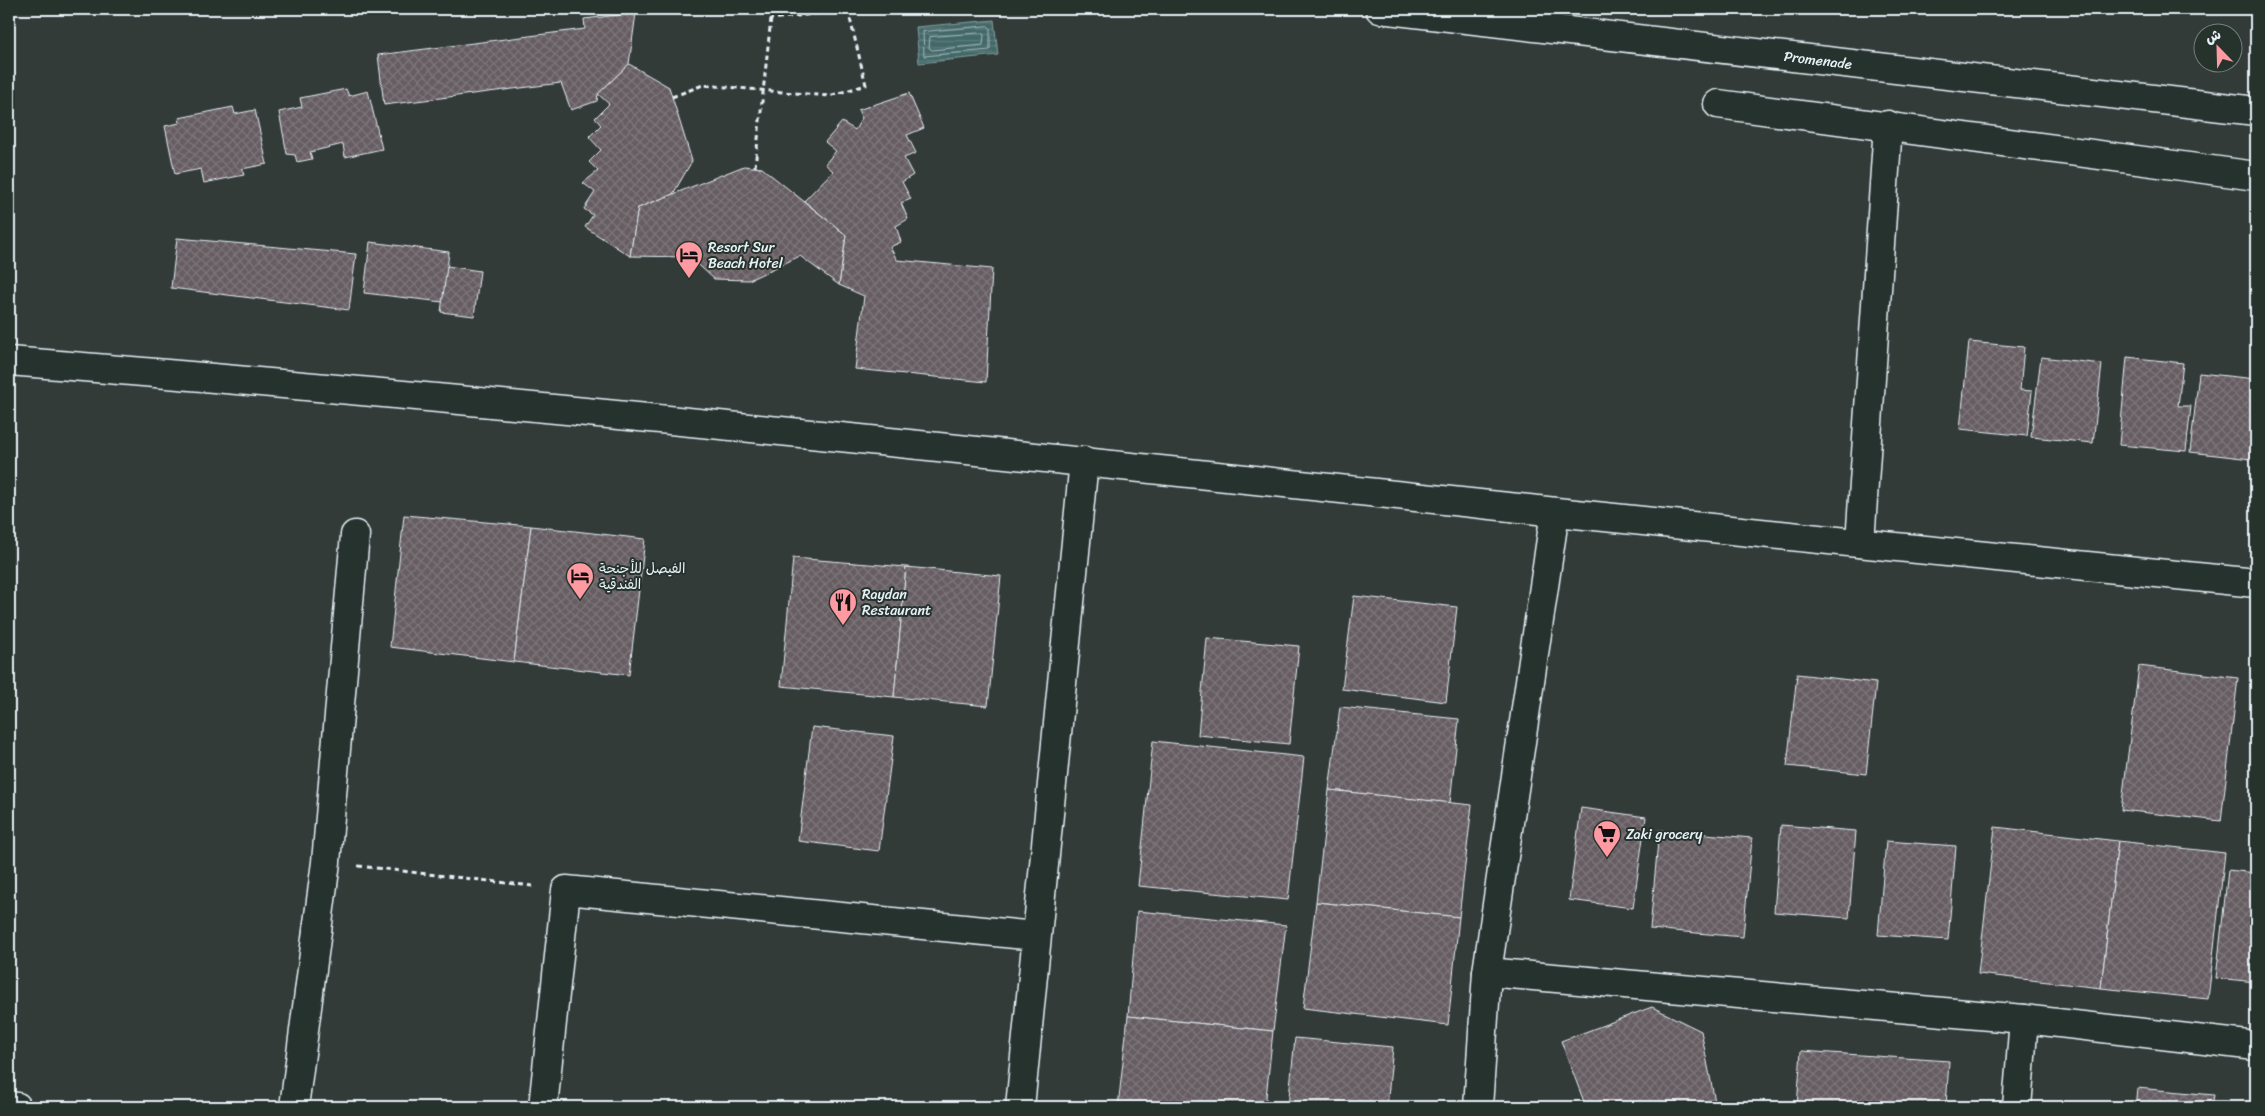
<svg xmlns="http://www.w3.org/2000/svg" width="2265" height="1116" viewBox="0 0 2265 1116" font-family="Sriracha,'Playpen Sans Arabic',sans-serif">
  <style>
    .water { fill: url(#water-rules); stroke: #859fa1 }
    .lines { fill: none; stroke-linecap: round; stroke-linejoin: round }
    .shore { stroke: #a6babe; stroke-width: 1 }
    .building { fill: url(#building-cross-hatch); stroke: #e8f1f8 }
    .street-casing { stroke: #e8f1f8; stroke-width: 31 }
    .secondary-casing { stroke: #e8f1f8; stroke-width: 31 }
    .path { stroke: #e8f1f8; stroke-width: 3; stroke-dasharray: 5 4; stroke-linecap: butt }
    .street { stroke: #26332d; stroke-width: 28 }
    .secondary { stroke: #26332d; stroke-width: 28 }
    .labels { text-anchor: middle; stroke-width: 4; stroke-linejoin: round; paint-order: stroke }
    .street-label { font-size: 14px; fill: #e8f1f8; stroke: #26332d }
    .poi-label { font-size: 14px; fill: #e8f1f8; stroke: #26332d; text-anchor: start }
  </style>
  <defs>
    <pattern id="water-rules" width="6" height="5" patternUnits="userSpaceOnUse" patternTransform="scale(1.25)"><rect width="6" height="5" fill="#436867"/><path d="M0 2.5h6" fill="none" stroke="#5e7e7e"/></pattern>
    <pattern id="building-cross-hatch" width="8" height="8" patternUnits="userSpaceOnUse" patternTransform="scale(1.25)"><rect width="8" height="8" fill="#665d62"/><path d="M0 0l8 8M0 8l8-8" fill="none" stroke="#7c7579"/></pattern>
  </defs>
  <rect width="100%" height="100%" fill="#333b38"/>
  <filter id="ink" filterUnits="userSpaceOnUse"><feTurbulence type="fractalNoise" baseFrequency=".02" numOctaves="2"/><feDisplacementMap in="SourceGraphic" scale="10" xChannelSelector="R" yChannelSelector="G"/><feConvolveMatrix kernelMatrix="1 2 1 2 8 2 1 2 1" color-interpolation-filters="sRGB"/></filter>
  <g filter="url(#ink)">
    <polygon class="water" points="994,20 998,55 919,63 916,27"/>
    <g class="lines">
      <g class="shore">
        <polygon points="988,26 990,28 990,50 924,56 923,32"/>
        <polygon points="982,33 984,35 983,45 932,50 929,48 930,37"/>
      </g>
    </g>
    <g class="building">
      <polygon points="636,13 629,64 598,94 597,101 571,110 561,83 384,105 378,55 585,29 584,19"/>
      <polygon points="629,64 669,87 692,161 673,194 638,208 630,256 585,227 593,215 584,209 595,192 583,183 598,171 589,162 601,150 589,137 601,125 595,118 609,104 598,94"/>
      <polygon points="346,89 349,96 368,91 382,149 345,157 343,144 310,152 312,159 297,162 295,155 287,154 279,112 302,107 300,98"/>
      <polygon points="909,93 924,128 907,135 916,153 904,158 913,175 902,182 911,199 901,203 908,219 896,226 901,242 890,247 897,260 992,269 986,382 855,369 864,296 839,285 846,235 804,201 833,171 825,164 836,151 825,142 842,122 855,130 862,118 858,110"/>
      <polygon points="233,107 235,114 255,110 267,164 242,169 244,175 204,183 201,169 175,174 165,126 180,123 179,118"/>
      <polygon points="744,166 762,168 846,235 839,285 800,256 749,280 714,279 690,257 630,256 638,208"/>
      <polygon points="177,238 356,254 349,310 171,288"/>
      <polygon points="370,242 449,252 443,302 364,293"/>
      <polygon points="447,266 480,271 474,316 441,312"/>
      <polygon points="1969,342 2024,347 2020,390 2032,391 2027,436 1960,429"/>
      <polygon points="2041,357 2102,364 2093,443 2031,437"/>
      <polygon points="2127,357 2183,363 2178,406 2191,406 2186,451 2119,445"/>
      <polygon points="2199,373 2256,379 2256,415 2251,459 2190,452"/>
      <polygon points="404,515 531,526 514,662 390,647"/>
      <polygon points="531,526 645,539 629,675 514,662"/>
      <polygon points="793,558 906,567 894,697 781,686"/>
      <polygon points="906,567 1001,576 988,706 894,697"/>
      <polygon points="1354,596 1457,607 1446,702 1342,689"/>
      <polygon points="1207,638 1299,646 1289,744 1198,735"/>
      <polygon points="2139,666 2238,678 2221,821 2121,810"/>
      <polygon points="1797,674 1876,683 1866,774 1787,766"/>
      <polygon points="1340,707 1459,719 1450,803 1329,790"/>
      <polygon points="812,727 894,736 879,851 798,841"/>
      <polygon points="1153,741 1304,757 1288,900 1138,886"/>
      <polygon points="1329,790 1472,805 1459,917 1316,902"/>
      <polygon points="1581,808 1646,817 1633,908 1569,900"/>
      <polygon points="1781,825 1856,831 1849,918 1774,912"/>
      <polygon points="1995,827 2118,841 2101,988 1978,974"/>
      <polygon points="1659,830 1752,838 1743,937 1650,929"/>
      <polygon points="1886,841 1956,846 1948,940 1878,935"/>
      <polygon points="2118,841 2225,853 2208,999 2101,988"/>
      <polygon points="2228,870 2256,873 2256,982 2216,978"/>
      <polygon points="1316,902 1459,917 1448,1025 1303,1008"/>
      <polygon points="1137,911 1286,925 1273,1031 1128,1016"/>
      <polygon points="1652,1007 1701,1031 1716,1107 1586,1107 1561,1041"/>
      <polygon points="1128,1016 1273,1031 1265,1107 1118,1107"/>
      <polygon points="1295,1038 1393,1047 1387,1107 1288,1107"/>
      <polygon points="1801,1051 1949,1061 1946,1107 1797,1107"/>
      <polygon points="2137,1088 2214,1095 2212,1107 2135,1107"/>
    </g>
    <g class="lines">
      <g class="street-casing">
        <g id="street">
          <polyline points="1380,9 2256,111"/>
          <polyline points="1718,104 2256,176"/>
          <polyline points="1860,543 1888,125"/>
          <polyline points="1487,972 2024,1019 2256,1046"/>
          <polyline points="9,1106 17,1107"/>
          <polyline points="294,1107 326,862 355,535"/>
          <polyline points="543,1107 566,890 1036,936"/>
          <polyline points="1478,1107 1487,972 1555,512"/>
          <polyline points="2017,1107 2024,1019"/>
        </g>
      </g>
      <g class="secondary-casing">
        <g id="secondary">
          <path d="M9,361c516,41 1032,96 1547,151 233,25 467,47 700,71"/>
          <polyline points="1020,1107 1084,461"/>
        </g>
      </g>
      <g class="path">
        <polyline points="672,97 703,85 829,96 866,85 848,10 771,19"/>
        <polyline points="755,167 772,9"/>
        <polyline points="358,866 533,886"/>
      </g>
      <use href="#street" class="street"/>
      <use href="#secondary" class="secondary"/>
    </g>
  </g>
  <defs>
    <g id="hotel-pin" transform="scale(1.4375)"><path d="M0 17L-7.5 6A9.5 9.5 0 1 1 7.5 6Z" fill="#ff9aa2" stroke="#26332d"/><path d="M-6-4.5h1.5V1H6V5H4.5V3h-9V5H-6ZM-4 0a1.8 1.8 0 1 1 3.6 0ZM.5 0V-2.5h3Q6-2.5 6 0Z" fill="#111"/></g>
    <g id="restaurant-pin" transform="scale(1.4375)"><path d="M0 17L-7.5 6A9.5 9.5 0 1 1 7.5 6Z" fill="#ff9aa2" stroke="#26332d"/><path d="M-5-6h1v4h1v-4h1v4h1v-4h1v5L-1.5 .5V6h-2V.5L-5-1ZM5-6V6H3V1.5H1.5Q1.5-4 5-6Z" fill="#111"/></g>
    <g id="supermarket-pin" transform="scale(1.4375)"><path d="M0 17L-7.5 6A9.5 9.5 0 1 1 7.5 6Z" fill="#ff9aa2" stroke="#26332d"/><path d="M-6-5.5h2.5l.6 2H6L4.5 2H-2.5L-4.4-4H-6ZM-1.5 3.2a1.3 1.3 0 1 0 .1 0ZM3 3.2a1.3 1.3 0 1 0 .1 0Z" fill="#111"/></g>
  </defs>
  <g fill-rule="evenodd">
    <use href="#hotel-pin" x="689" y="255"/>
    <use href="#hotel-pin" x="580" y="576"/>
    <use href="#restaurant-pin" x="843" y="602"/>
    <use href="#supermarket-pin" x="1607" y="834"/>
  </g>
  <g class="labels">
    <g class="street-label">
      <text transform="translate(1818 60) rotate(7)" y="5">Promenade</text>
    </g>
    <g class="poi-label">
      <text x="708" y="252">Resort Sur<tspan x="708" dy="16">Beach Hotel</tspan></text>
      <text x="599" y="573">الفيصل للأجنحة<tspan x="599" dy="16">الفندقية</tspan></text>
      <text x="862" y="599">Raydan<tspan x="862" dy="16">Restaurant</tspan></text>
      <text x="1626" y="839">Zaki grocery</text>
    </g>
  </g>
  <rect width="2265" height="1116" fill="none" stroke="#26332d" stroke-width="30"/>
  <rect x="15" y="15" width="2235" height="1086" fill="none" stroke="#e8f1f8" stroke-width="2" filter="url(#ink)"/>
  <g transform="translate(2218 48) rotate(337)"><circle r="24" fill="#26332d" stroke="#747f7e"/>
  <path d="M0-4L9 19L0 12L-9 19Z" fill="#ff9aa2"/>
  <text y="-8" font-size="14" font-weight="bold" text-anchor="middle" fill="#e8f1f8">ش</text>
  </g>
</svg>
